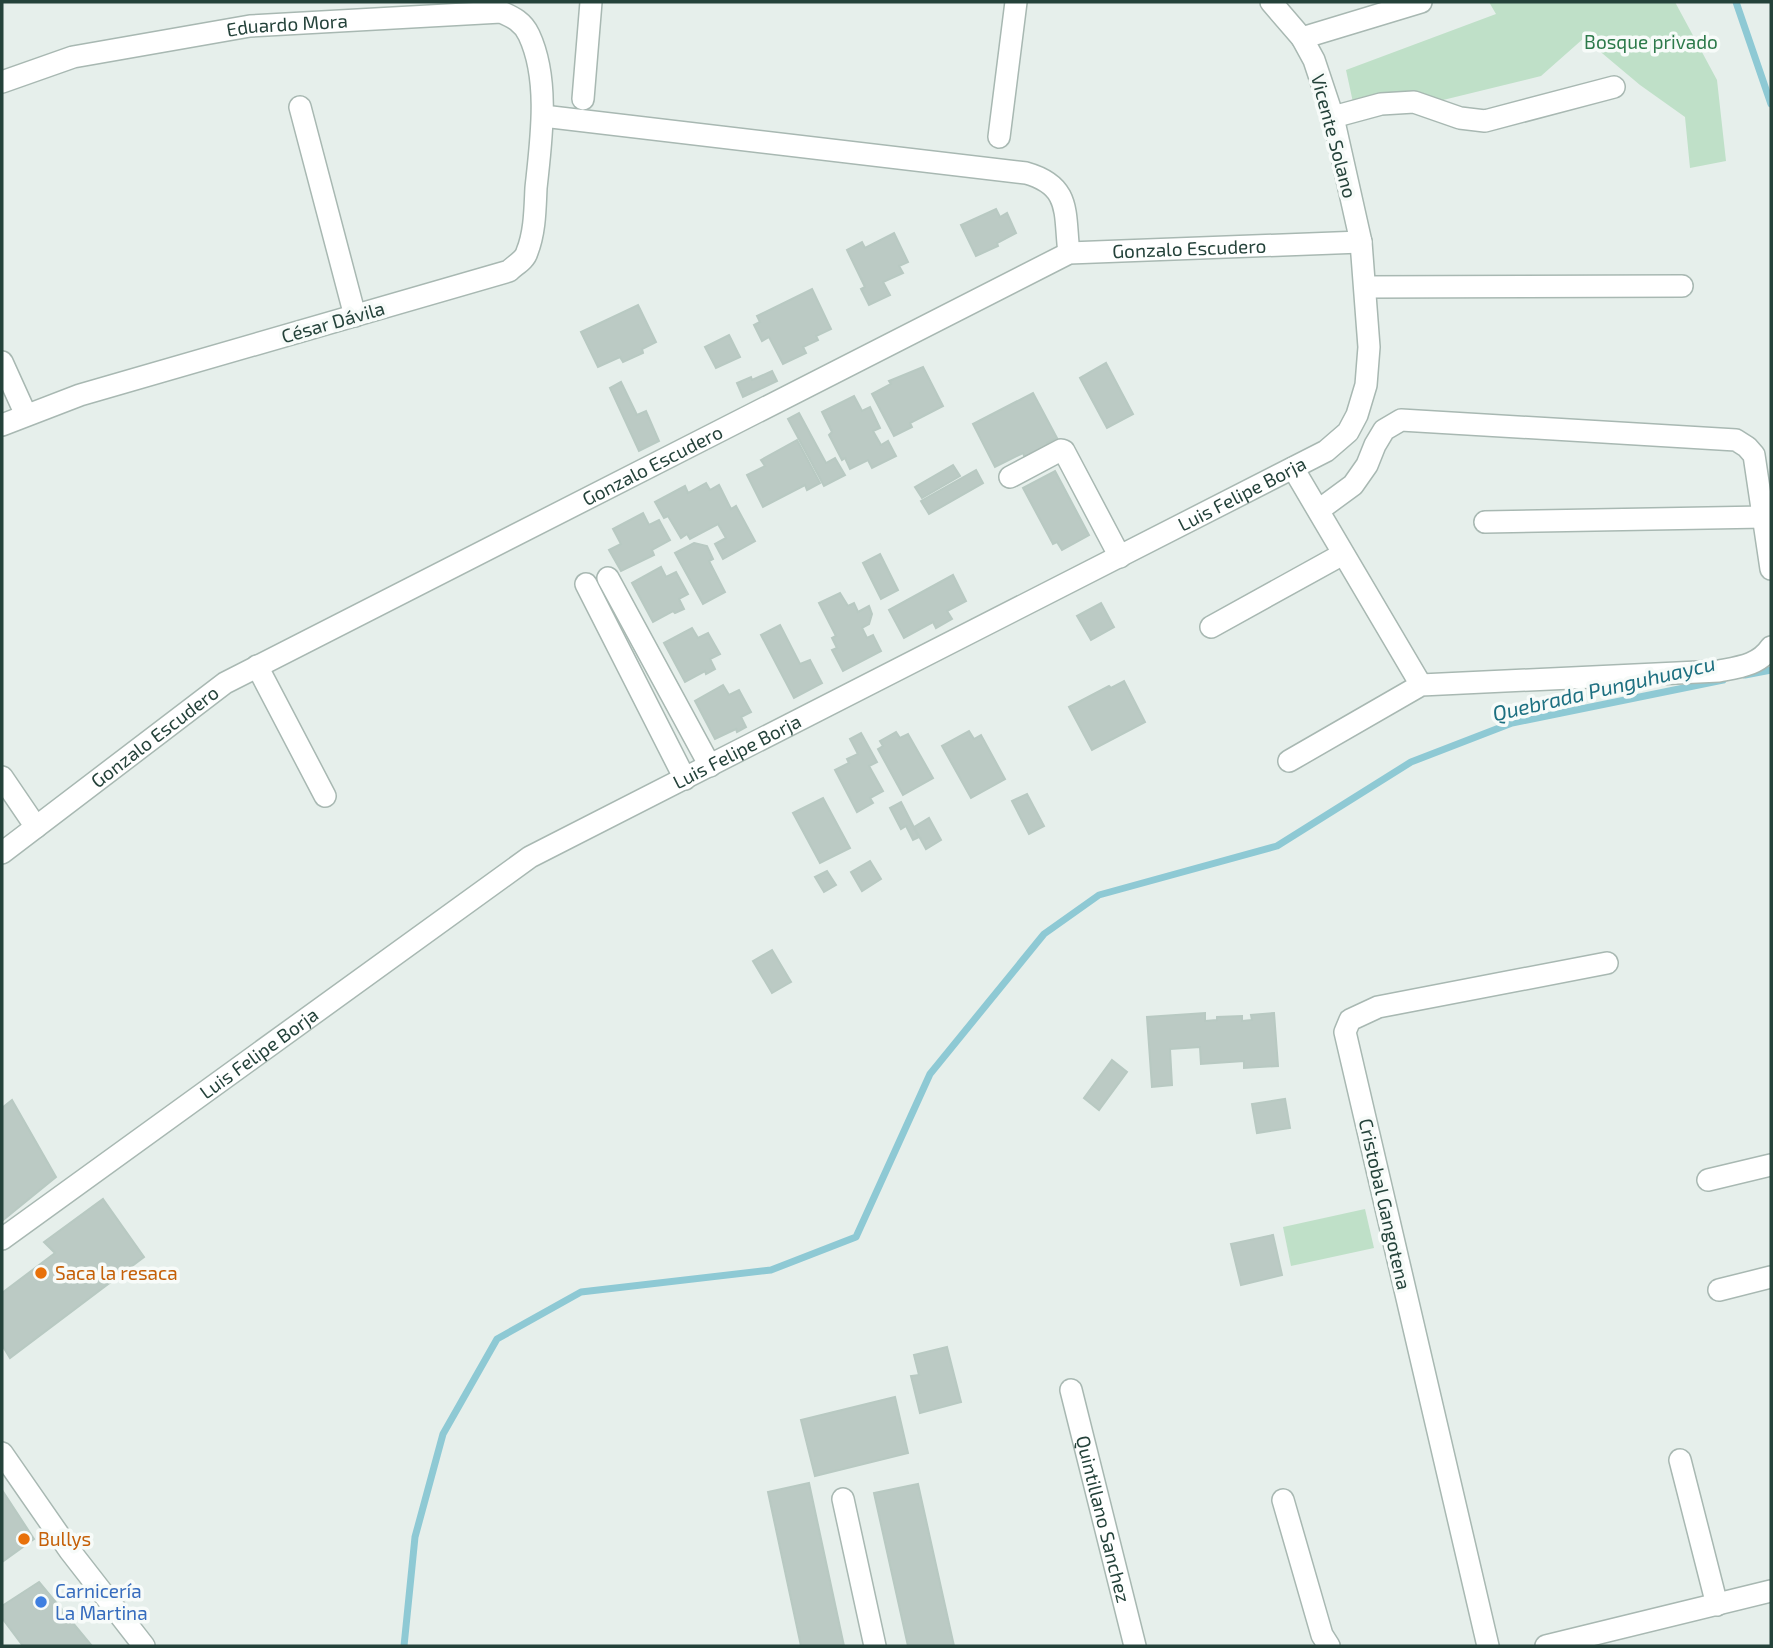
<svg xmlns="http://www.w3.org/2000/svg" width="1773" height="1648" viewBox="0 0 1773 1648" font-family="'Exo 2',sans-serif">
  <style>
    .green { fill: #bfe0c8 }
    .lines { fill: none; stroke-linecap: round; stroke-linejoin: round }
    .stream { stroke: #8ec9d4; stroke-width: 7 }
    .building { fill: #bbcac4; stroke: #b8c9c2; stroke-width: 2 }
    .minor-casing { stroke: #a8b8b2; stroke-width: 24 }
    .minor { stroke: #fff; stroke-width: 21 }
    .food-dot { fill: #e8710a; stroke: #f7fbf9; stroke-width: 2.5 }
    .shop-dot { fill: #3f7fe0; stroke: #f7fbf9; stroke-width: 2.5 }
    .labels { text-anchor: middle; stroke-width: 7; stroke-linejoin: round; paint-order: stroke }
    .street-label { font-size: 19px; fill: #24423a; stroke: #f7fbf9 }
    .park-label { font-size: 19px; fill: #2d7a4b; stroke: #f7fbf9 }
    .food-label { font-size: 19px; fill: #c56008; stroke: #f7fbf9; text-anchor: start }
    .shop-label { font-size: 19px; fill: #366cbe; stroke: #f7fbf9; text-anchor: start }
    .water-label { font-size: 21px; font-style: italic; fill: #1c6f80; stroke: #f7fbf9 }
  </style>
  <rect width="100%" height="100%" fill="#e6efeb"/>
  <g class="green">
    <polygon points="1489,2 1675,2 1717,80 1726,161 1690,168 1685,117 1640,85 1584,38 1541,76 1357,121 1346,70 1496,14"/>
    <polygon points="1365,1209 1374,1248 1291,1266 1283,1227"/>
  </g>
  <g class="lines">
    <g class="stream">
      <polyline points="1736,2 1771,104"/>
      <polyline points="1745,675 1771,670"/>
      <polyline points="404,1646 415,1537 443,1434 497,1339 581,1292 771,1270 856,1237 930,1074 1044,934 1099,895 1277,846 1411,762 1512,723 1723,680"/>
    </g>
  </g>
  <g class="building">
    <polygon points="996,209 1000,217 1007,213 1016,233 997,243 998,246 976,256 961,225"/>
    <polygon points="894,233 908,262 899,266 903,273 883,282 890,295 869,305 861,289 865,287 847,250 862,242 865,248"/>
    <polygon points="812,289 831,329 816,336 818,340 803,347 806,353 783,364 769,337 762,341 754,325 760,322 757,316"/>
    <polygon points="638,305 656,342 642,349 643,353 623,362 620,357 598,367 581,332"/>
    <polygon points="729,335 740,357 716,368 705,347"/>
    <polygon points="1106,363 1133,414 1107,428 1080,378"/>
    <polygon points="923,367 943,406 910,423 912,427 894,436 872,394 891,384 889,381"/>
    <polygon points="772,371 777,381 743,397 737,383 751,377 752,380"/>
    <polygon points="621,382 637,415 646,411 659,441 639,451 610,388"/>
    <polygon points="1033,393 1057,438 1047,443 1050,448 1026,460 1023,453 995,467 973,424"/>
    <polygon points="854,396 862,411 870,407 880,428 873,431 881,445 888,441 896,456 872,468 868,460 850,469 845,458 842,460 829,435 832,432 822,412"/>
    <polygon points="799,413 826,463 835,458 845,475 824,486 788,419"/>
    <polygon points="797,440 820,483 807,490 805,485 763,507 747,475 765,466 761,460"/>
    <polygon points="953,465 960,476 922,498 915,487"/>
    <polygon points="976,470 983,483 929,514 921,501"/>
    <polygon points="1055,471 1089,535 1062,550 1057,542 1053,544 1023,488"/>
    <polygon points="706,483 710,490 719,485 731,509 736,506 755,541 723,559 715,544 726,538 718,524 690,539 687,534 681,538 668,516 664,518 655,502 685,486 688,493"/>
    <polygon points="643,513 649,525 659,520 670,540 652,550 654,555 621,571 609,550 621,544 613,529"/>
    <polygon points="694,543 707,546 713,559 709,561 725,592 703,604 675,553"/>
    <polygon points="880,554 898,590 881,599 863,563"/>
    <polygon points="661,567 666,577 676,572 688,594 679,599 684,609 675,613 673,611 653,622 632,583"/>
    <polygon points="953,575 966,601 947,611 952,619 936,628 933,622 904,638 889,610"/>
    <polygon points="840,593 848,606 854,603 858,612 869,606 872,614 869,624 862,628 867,638 873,635 881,651 843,671 832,650 837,648 832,638 836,636 819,603"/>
    <polygon points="1101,603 1114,627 1091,640 1077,616"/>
    <polygon points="780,625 800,664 810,660 822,683 794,698 761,635"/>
    <polygon points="692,628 698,638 708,633 720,654 710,659 715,669 706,674 705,671 685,682 664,643"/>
    <polygon points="1124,681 1145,722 1092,750 1069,707 1109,686 1111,688"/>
    <polygon points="723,685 729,695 739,690 751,712 741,717 746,727 737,732 736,729 715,739 695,701"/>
    <polygon points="969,731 974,739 981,735 1005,779 971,798 942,746"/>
    <polygon points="896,732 900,738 908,734 933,778 903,795 878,749 883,746 880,741"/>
    <polygon points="861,733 877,762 869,766 883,791 870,798 873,803 857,812 835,770 849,763 847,759 858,754 850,739"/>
    <polygon points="1027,794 1044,826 1029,834 1012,801"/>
    <polygon points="823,798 850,848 820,863 793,813"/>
    <polygon points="901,802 919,837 913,840 906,826 901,829 890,808"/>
    <polygon points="929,818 941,840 926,849 914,827"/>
    <polygon points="870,861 881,879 862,891 851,872"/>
    <polygon points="827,871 836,885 824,892 815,877"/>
    <polygon points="772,950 791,982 772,993 753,961"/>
    <polygon points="1205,1013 1205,1021 1217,1020 1217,1017 1242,1016 1242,1021 1252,1020 1251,1015 1274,1013 1278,1066 1244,1068 1244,1061 1201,1064 1200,1047 1170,1049 1172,1085 1152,1087 1147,1017"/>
    <polygon points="1112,1060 1127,1072 1099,1110 1084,1098"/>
    <polygon points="1285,1099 1290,1128 1257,1133 1252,1104"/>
    <polygon points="12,1100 56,1177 2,1221 2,1108"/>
    <polygon points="103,1199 144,1257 10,1358 2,1345 2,1293 55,1253 44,1242"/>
    <polygon points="1273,1235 1282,1275 1241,1285 1231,1244"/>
    <polygon points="947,1347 961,1402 920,1413 911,1376 919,1375 914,1355"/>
    <polygon points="895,1397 908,1453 815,1476 801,1420"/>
    <polygon points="809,1483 844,1646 801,1646 768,1492"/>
    <polygon points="918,1484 954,1646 908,1646 874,1493"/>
    <polygon points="2,1490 34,1539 2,1562"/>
    <polygon points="39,1582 92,1646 23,1646 2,1618 2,1606"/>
  </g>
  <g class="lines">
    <g class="minor-casing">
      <g id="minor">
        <polyline points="1302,38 1421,2"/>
        <path id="s1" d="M2,82l71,-25 177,-31 251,-14c12,5 22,10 28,23 21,45 12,106 7,153 -1,21 -1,44 -9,64 -2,8 -12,13 -18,19l-429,124 -78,30"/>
        <polyline points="583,99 591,2"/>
        <polyline points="300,107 355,316"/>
        <path d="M543,116l483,57c46,13 38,40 43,80"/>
        <polyline points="1333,117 1381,104 1414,102 1460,118 1485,121 1614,87"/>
        <polyline points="999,137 1016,2"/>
        <polyline points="1365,287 1682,286"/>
        <polyline points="2,362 26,415"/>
        <polyline points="1293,468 1421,685"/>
        <polyline points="1010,477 1061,450 1064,451 1120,557"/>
        <polyline points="1319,510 1353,485 1367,465 1375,445 1384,430 1401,420 1736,440 1747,447 1754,455 1771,569"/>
        <polyline points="1485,522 1764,517"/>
        <polyline points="608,578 710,766"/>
        <polyline points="586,584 685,779"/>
        <polyline points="1211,627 1343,554"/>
        <polyline points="257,666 325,796"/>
        <path d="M1289,761l132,-76 298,-14c21,-4 40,-6 52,-24"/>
        <polyline points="2,777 36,827"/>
        <path id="s2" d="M2,853l223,-170 844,-430 292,-11"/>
        <polyline points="1708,1180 1771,1165"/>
        <path id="s3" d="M2,1239l528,-382 796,-406 22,-19 9,-17 9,-30 3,-38 -8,-105 -28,-125 -19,-57 -12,-22 -31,-36"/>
        <polyline points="1719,1290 1771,1277"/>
        <path id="s4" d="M1071,1390l64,256"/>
        <polyline points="2,1453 70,1551 144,1646"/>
        <polyline points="1680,1460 1717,1605"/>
        <polyline points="843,1499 875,1646"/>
        <polyline points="1283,1500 1322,1635 1329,1646"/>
        <polyline points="1488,1646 1345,1032 1350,1020 1378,1007 1607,963"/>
        <polyline points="1546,1646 1771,1591"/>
      </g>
    </g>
    <use href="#minor" class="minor"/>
  </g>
  <g class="food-dot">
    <circle cx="41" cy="1273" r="7"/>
    <circle cx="24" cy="1539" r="7"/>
  </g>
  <circle class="shop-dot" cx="41" cy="1602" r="7"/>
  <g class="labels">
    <g class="street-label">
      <text dy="7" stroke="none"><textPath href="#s1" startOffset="292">Eduardo Mora</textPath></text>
      <text transform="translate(1334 136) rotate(75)" y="7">Vicente Solano</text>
      <text dy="7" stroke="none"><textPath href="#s2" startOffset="1348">Gonzalo Escudero</textPath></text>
      <text transform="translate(333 322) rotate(-16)" y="7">César Dávila</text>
      <text dy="7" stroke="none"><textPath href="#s2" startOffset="760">Gonzalo Escudero</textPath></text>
      <text dy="7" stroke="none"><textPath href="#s3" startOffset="1451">Luis Felipe Borja</textPath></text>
      <text dy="7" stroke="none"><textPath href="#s2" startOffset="192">Gonzalo Escudero</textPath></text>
      <text dy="7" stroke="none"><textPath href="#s3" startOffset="884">Luis Felipe Borja</textPath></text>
      <text dy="7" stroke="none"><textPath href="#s3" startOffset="317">Luis Felipe Borja</textPath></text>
      <text transform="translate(1385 1204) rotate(77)" y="7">Cristobal Gangotena</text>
      <text dy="7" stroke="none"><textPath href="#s4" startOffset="133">Quintillano Sanchez</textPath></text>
    </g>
    <g class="park-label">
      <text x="1651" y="49">Bosque privado</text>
    </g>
    <g class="food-label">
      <text x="55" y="1280">Saca la resaca</text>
      <text x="38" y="1546">Bullys</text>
    </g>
    <g class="shop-label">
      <text x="55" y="1598">Carnicería<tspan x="55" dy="22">La Martina</tspan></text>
    </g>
    <g class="water-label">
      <text transform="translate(1604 689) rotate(-13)" y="7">Quebrada Punguhuaycu</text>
    </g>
  </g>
  <rect width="1773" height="1648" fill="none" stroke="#24423a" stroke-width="7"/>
</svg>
